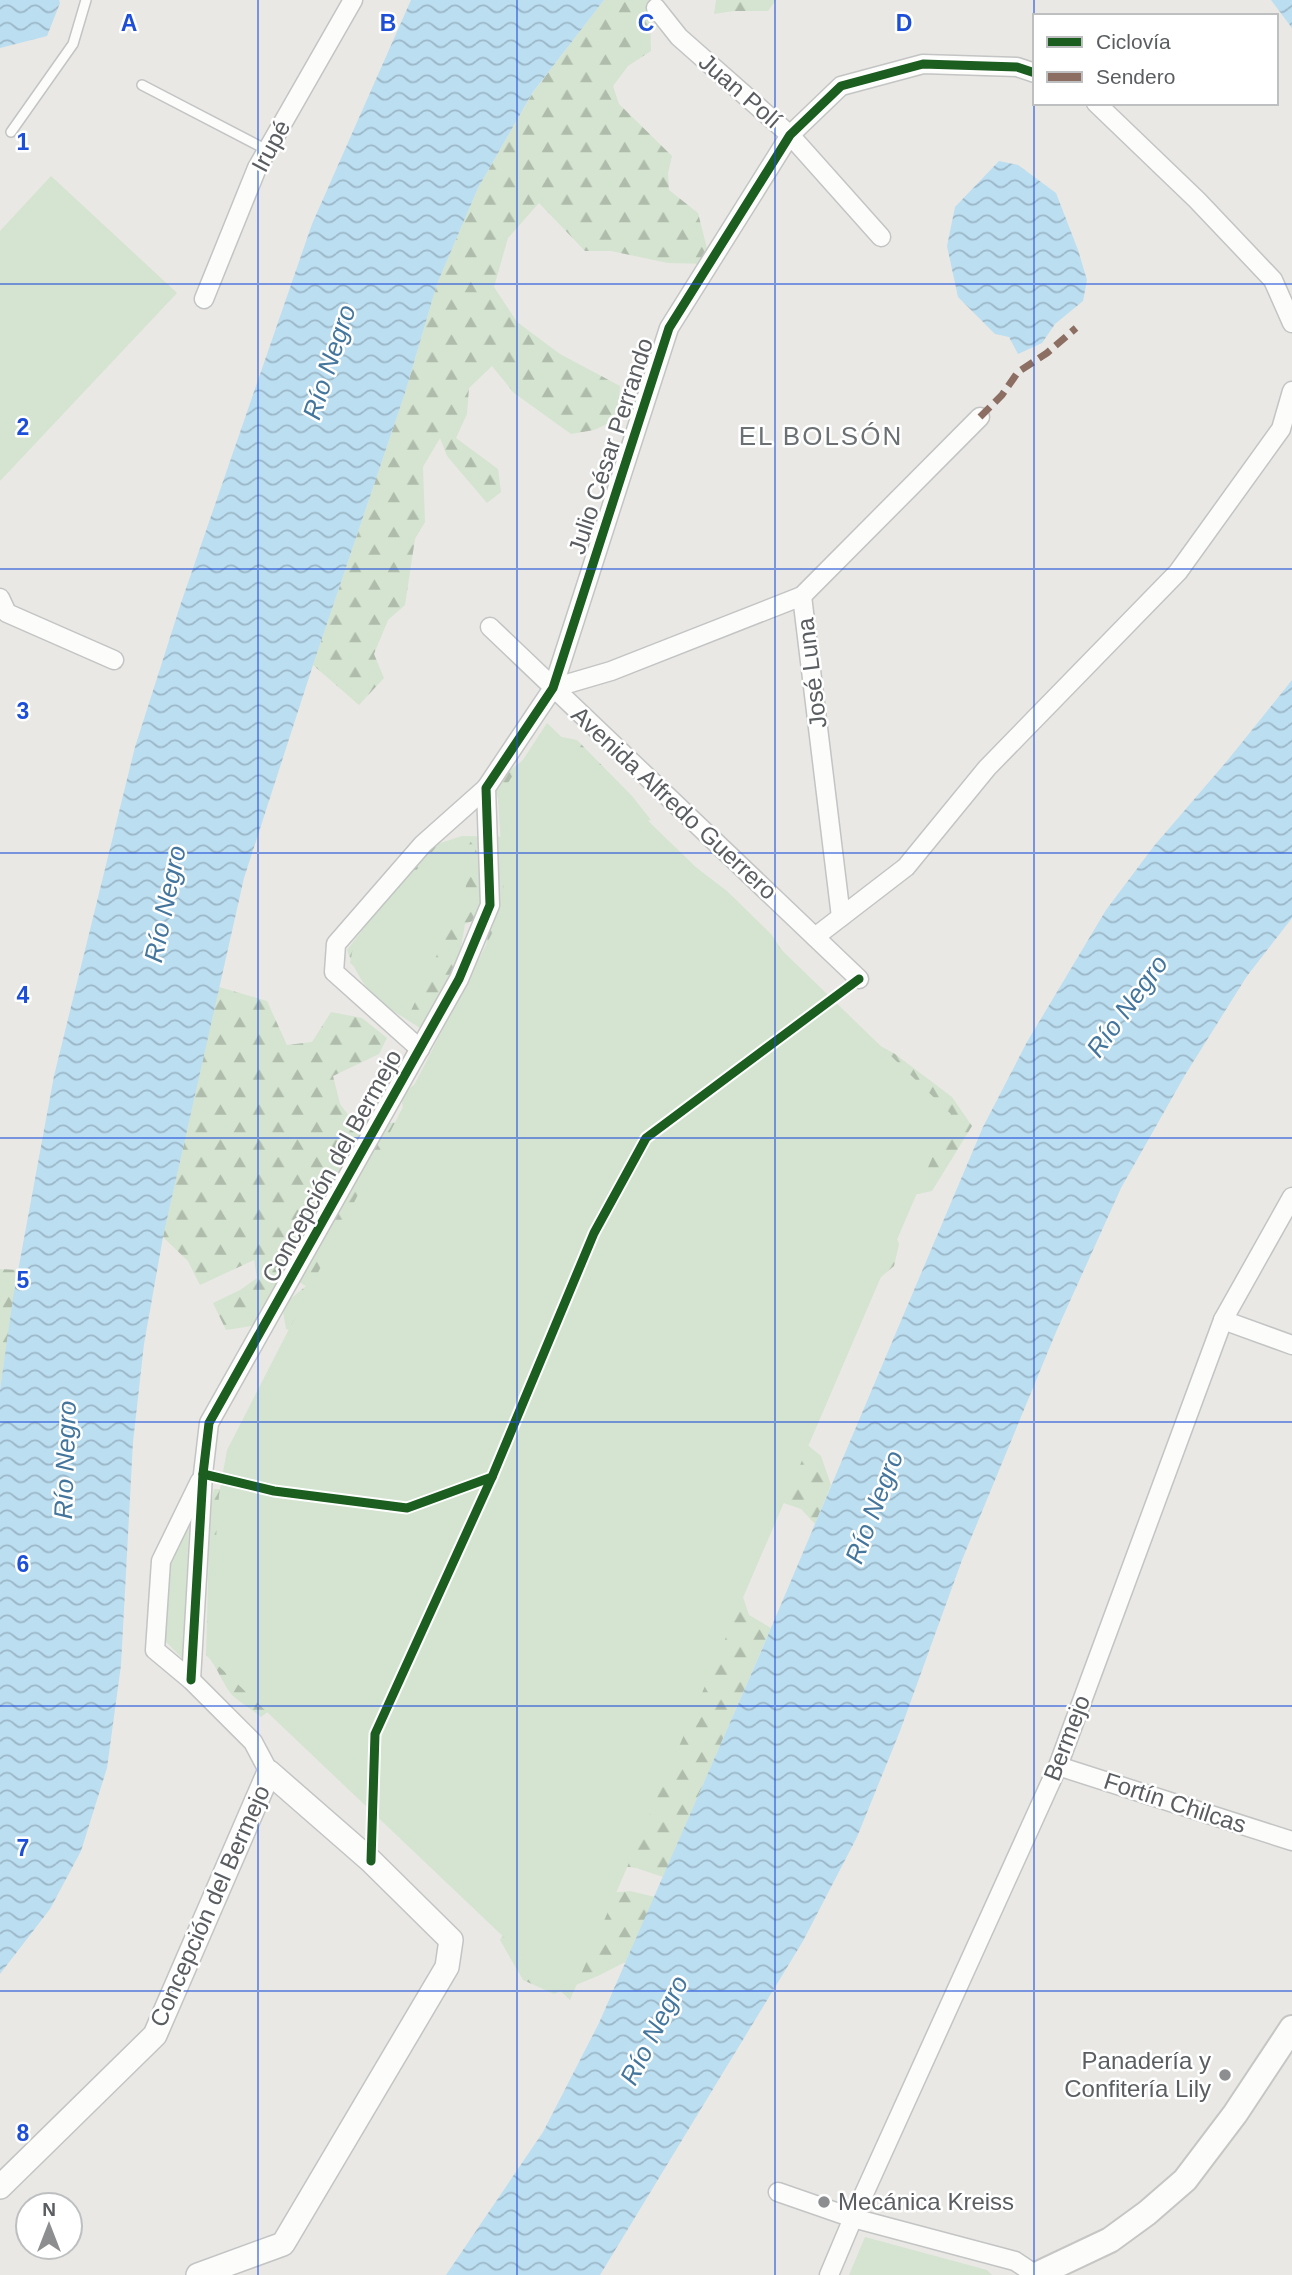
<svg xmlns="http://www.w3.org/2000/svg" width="1292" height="2275" viewBox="0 0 1292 2275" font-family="Helvetica,sans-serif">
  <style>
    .forest { fill: url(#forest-firs) }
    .park { fill: #d4e4d0 }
    .water { fill: url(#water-waves) }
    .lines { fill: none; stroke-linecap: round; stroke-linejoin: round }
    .service-casing { stroke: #c3c4c4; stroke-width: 12 }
    .minor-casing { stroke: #c3c4c4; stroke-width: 21 }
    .tertiary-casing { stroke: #c3c4c4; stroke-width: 26 }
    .secondary-casing { stroke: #c6c6c5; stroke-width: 28 }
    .service { stroke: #fcfcfb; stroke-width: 9 }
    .minor { stroke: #fcfcfb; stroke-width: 18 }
    .tertiary { stroke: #fcfcfb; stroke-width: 23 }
    .secondary { stroke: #fcfcfb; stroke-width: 24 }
    .quiet { stroke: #8d6e63; stroke-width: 7; stroke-dasharray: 14 7; stroke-linecap: butt }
    .cycleway-casing { stroke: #fff; stroke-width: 13 }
    .cycleway { stroke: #1b5e20; stroke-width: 9 }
    .grid { fill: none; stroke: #1d4ed8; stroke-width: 2; stroke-opacity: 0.55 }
    .poi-dot { fill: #8c8e8f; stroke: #fff; stroke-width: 2.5 }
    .labels { text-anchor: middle; stroke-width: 5; stroke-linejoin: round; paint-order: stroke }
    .street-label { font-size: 24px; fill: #5a5e61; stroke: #fff }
    .poi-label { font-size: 24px; fill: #5a5e61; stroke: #fff; text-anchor: end }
    .water-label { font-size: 26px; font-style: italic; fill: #44769d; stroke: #fff }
    .neighbourhood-label { font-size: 26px; letter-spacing: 2px; fill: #6b7073; stroke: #fff }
    .grid-label { font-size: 23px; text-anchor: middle; font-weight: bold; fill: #1d4ed8; stroke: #fff; stroke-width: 5; stroke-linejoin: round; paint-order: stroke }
  </style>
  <defs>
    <pattern id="forest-firs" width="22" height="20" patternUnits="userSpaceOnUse" patternTransform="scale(1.75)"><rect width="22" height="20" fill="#d4e4d0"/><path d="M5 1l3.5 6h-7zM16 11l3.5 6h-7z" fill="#afbcac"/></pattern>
    <pattern id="water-waves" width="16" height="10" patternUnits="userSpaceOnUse" patternTransform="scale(1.75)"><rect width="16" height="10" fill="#bbdef1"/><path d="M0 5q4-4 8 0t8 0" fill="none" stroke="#9bb7c7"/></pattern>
  </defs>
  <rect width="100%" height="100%" fill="#e9e8e4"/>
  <g class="forest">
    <polygon points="604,0 658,0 650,10 651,51 628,66 613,86 619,104 672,156 668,173 669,190 698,213 711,264 668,263 611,251 585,251 539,203 508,238 494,287 517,322 560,354 620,386 618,419 594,430 571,434 514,393 492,366 469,388 467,414 456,438 498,469 501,492 487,503 447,456 440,438 423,467 425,522 415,539 405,605 388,620 374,654 384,678 359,705 313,665 405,393 437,284 478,188 534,91"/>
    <polygon points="716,0 776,0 768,11 734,11 714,14"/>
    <path d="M552,735l25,5 55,56 19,24 -32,5 53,24 55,42 44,43 29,43 37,45 58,32 57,43 20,29 -40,65 -28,6 -20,11 15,36 -5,22 -26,22 -90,133 43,35 10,29 -16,39 -14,-15 -26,-9 -37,82 11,33 22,13 -108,249 -27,-9 -42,-6 -11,33 47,-4 25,6 -28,64 -27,14 -46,19 -31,-14 -23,-40 25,-53 -255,-177 -9,7c-8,-7 -19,-13 -27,-20 -11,-11 -18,-34 -28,-42l4,-147 4,-19h37l62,-154 -27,-6 -4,-23 24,-20 -12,-7 -37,46 -31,5 -13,-27 27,-13 17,-12 -3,-18 -54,25 -12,-24 -25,-24 56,-250 48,14 20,44 25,-3 19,-30 31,6 25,20 -8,16 -46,22 7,28 16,21 49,-3 -4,-27 37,-29 6,-39 38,-55 6,-38 9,-23 -32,13 -6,35 -14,42 -25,27c-39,-25 -56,-33 -73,-78l78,-102 37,-12 56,1 -16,-22 -6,-24 14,-21 28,-21z"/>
    <polygon points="0,1269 18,1270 0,1389"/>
  </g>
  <g class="park">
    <polygon points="51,176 177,293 0,481 0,231"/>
    <polygon points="547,723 951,1114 570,2000 208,1656 219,1495 227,1450 505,908 498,798"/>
    <polygon points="477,844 462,901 409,1015 350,963 354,943 437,846"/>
    <polygon points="189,1526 183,1659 164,1640 171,1564"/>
    <polygon points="865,2237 987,2270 992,2275 849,2275"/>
  </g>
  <g class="water">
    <polygon points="0,0 59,0 60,3 47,36 0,48"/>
    <polygon points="411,0 604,0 533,92 478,188 437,284 405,393 313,665 244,878 163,1237 144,1344 133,1442 121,1665 107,1768 81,1851 50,1909 0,1974 0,1390 13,1298 54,1076 135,747 181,603 312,224"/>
    <polygon points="1271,0 1292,0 1292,28"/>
    <polygon points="999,161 1018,165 1056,193 1078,250 1087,280 1083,301 1055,324 1042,343 1018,354 1009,337 995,334 958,297 947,246 955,207"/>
    <polygon points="1292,680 1292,918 1247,976 1185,1075 1121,1188 1056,1332 962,1560 900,1731 857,1837 803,1941 600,2275 446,2275 543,2132 599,2023 763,1647 983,1127 1027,1042 1106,910 1154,846 1227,761"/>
  </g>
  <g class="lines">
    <g class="service-casing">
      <g id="service">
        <polyline points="142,85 267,150"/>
        <polyline points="11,132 73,44 86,0"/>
      </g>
    </g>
    <g class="minor-casing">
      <g id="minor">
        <polyline points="656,8 679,37 790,135 881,237"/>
        <polyline points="1096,103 1197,200 1273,280 1292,323"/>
        <polyline points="204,299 257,168 353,0"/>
        <polyline points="802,596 841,917"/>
        <polyline points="0,598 7,613 114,660"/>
        <polyline points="490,627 859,979"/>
        <polyline points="553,688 611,671 802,596 980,417"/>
        <polyline points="815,937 906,867 987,768 1178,572 1281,429 1292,391"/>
        <polyline points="420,1049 334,972 336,944 423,844 486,788"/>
        <polyline points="1223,1320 1292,1345"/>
        <polyline points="200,1481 161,1561 155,1650 191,1680 253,1742 269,1772"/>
        <polyline points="191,1680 203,1474 209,1423 459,979 490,905 486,788 553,688 669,328 790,135 841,86 923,64 1017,67 1035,73"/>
        <polyline points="1058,1766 1292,1841"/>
        <polyline points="778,2192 853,2218 1015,2261 1036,2275"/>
        <polyline points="829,2275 853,2218 1058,1766 1223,1320 1292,1197"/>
      </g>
    </g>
    <g class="tertiary-casing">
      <polyline id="tertiary" points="0,2187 155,2035 269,1772 371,1861 451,1940 447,1967 283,2244 198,2275"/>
    </g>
    <g class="secondary-casing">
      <polyline id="secondary" points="1036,2275 1110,2240 1147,2213 1185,2180 1235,2114 1292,2028"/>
    </g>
    <use href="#service" class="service"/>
    <use href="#minor" class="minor"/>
    <use href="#tertiary" class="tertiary"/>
    <use href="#secondary" class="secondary"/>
    <polyline class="quiet" points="980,417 1002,395 1018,372 1047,353 1076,328"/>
    <g class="cycleway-casing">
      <g id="cycleway">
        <polyline points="203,1474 274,1491 407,1508 492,1477 594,1233 646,1138 859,979"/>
        <polyline points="191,1680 203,1474 209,1423 459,979 490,905 486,788 553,688 669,328 790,135 841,86 923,64 1017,67 1035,73"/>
        <polyline points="371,1861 375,1734 492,1477"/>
      </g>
    </g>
    <use href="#cycleway" class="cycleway"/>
  </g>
  <path class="grid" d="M258,0v2275M517,0v2275M775,0v2275M1034,0v2275M0,284h1292M0,569h1292M0,853h1292M0,1138h1292M0,1422h1292M0,1706h1292M0,1991h1292"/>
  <g class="poi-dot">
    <circle cx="1225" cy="2075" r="7"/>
    <circle cx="824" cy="2202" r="7"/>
  </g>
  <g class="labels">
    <g class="street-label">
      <text transform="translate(740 91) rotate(41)" y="8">Juan Polí</text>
      <text transform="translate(271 146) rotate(-62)" y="8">Irupé</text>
      <text transform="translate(611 446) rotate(-72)" y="8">Julio César Perrando</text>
      <text transform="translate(812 673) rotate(-97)" y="8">José Luna</text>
      <text transform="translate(674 803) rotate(43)" y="8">Avenida Alfredo Guerrero</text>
      <text transform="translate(332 1166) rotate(-61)" y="8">Concepción del Bermejo</text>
      <text transform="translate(1067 1738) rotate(-69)" y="8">Bermejo</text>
      <text transform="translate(1175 1803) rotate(18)" y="8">Fortín Chilcas</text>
      <text transform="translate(210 1906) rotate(-66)" y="8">Concepción del Bermejo</text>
    </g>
    <g class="poi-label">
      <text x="1211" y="2069">Panadería y<tspan x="1211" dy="28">Confitería Lily</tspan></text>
      <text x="838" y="2210" text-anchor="start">Mecánica Kreiss</text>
    </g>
    <g class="water-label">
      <text transform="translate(329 362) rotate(-72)" y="9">Río Negro</text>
      <text transform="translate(165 904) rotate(-78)" y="9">Río Negro</text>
      <text transform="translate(1127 1006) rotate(-54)" y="9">Río Negro</text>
      <text transform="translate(65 1460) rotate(-88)" y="9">Río Negro</text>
      <text transform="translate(874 1507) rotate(-69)" y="9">Río Negro</text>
      <text transform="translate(654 2030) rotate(-63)" y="9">Río Negro</text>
    </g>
    <g class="neighbourhood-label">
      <text x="821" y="445">EL BOLSÓN</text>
    </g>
  </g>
  <g class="grid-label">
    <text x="129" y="31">A</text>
    <text x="388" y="31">B</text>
    <text x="646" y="31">C</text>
    <text x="904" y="31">D</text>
    <text x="23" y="150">1</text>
    <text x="23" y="435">2</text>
    <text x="23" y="719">3</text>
    <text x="23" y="1003">4</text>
    <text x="23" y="1288">5</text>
    <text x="23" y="1572">6</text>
    <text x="23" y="1856">7</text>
    <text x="23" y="2141">8</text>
  </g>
  <rect x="1033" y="14" width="245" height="91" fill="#ffffff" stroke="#bdbfc0" stroke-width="2"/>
  <rect x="1047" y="37" width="35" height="10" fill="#1b5e20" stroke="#bdbfc0" stroke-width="2"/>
  <text x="1096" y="49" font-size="21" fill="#5a5e61">Ciclovía</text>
  <rect x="1047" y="72" width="35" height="10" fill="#8d6e63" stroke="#bdbfc0" stroke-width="2"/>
  <text x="1096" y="84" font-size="21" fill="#5a5e61">Sendero</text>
  <g transform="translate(49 2226)"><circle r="33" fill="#ffffff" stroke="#bdbfc0" stroke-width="2"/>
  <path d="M0-5L12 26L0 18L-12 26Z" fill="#8c8e8f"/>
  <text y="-10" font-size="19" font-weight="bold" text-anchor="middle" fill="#5a5e61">N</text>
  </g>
</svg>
